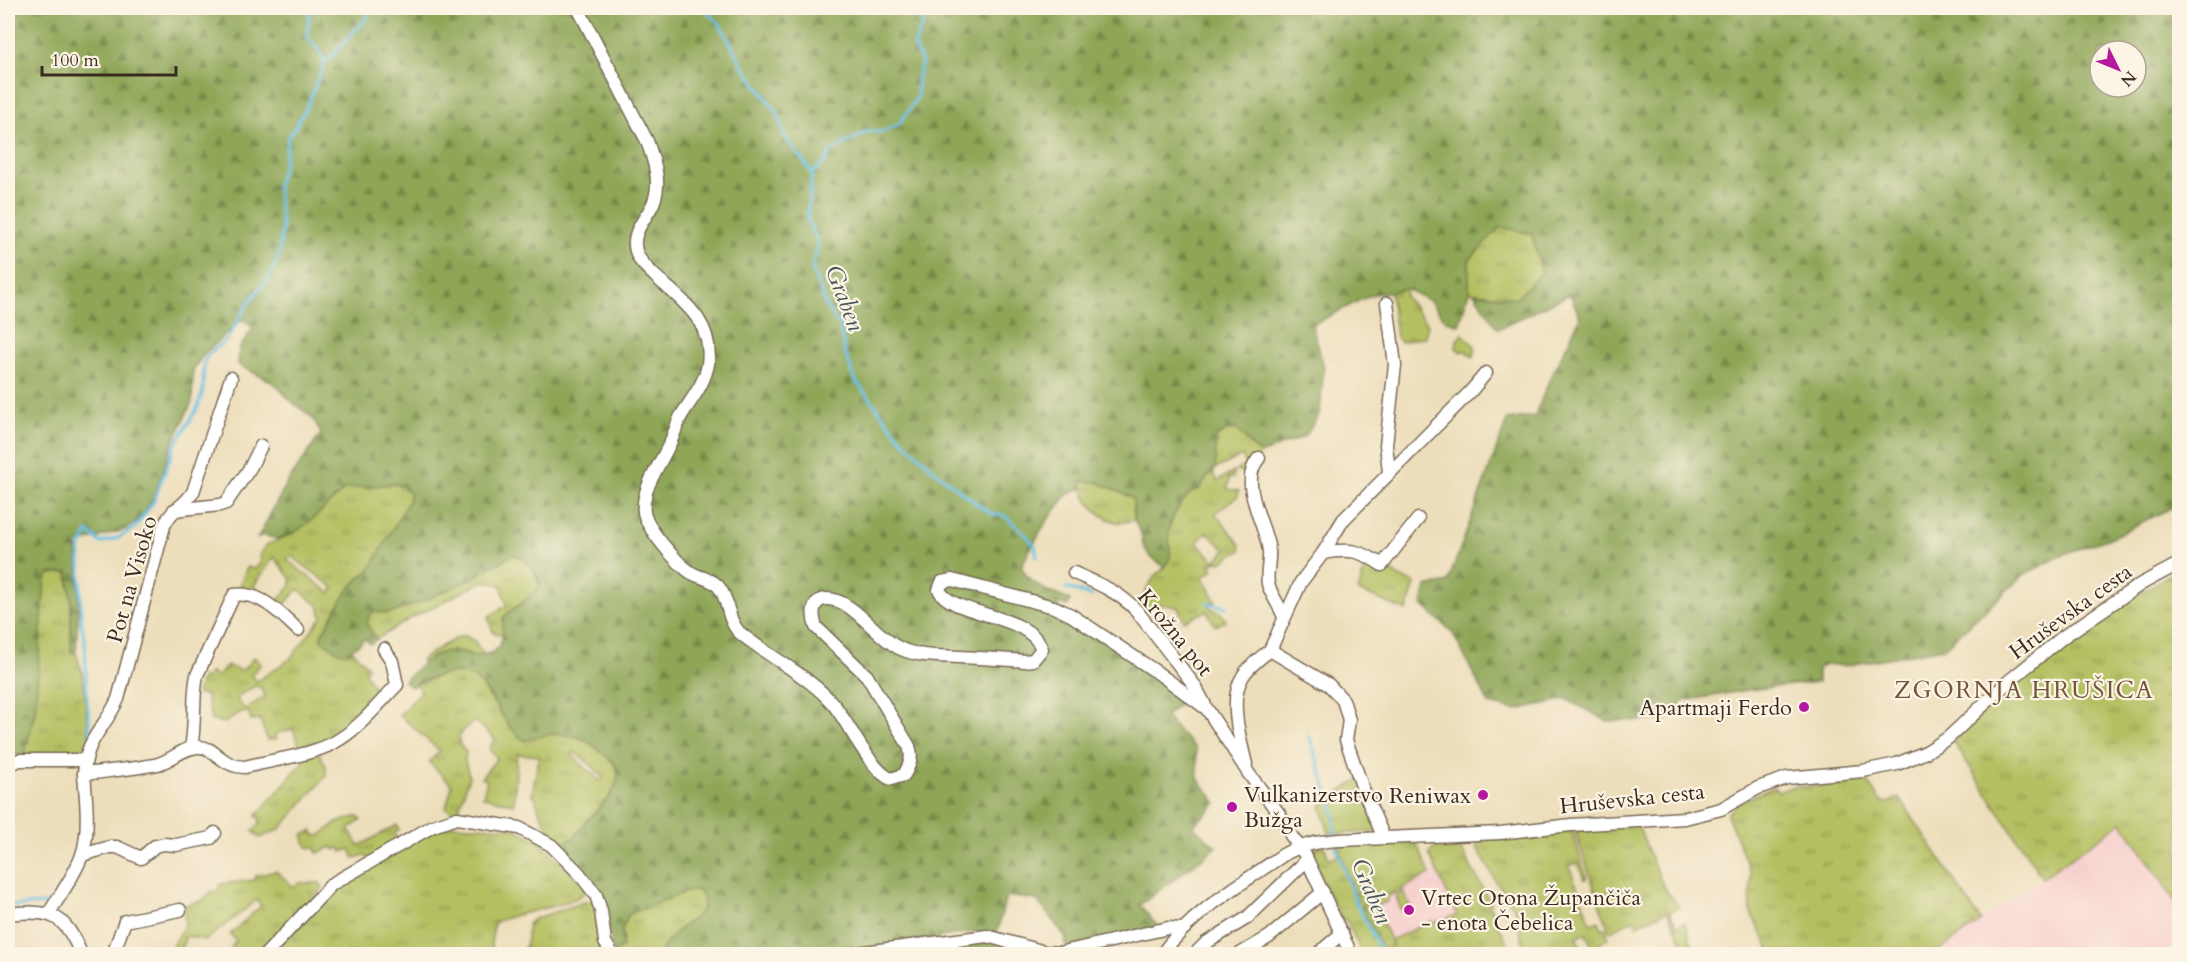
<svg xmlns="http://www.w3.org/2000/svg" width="2187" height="962" viewBox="0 0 2187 962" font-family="Cardo,serif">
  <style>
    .built { fill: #f7d0cd }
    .grass { fill: url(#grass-tufts); stroke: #777440; stroke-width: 1.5; fill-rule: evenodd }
    .forest { fill: url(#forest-firs); stroke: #64683a; stroke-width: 1.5; fill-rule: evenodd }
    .park { fill: url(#park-dots); stroke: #777440; stroke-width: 1.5 }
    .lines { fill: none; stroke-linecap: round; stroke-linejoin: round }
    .stream { stroke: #65bfe3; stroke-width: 3 }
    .minor-casing { stroke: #796955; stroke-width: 15 }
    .minor { stroke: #fff; stroke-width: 12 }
    .poi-dot { fill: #b5179e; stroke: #fcf5e5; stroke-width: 2 }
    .labels { text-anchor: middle; stroke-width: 4.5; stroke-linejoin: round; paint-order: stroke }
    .street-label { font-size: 22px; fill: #3b2a1e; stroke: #fcf5e5 }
    .poi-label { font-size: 22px; fill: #3b2a1e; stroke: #fcf5e5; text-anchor: end }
    .water-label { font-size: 24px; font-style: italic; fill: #485759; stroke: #fcf5e5 }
    .neighbourhood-label { font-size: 24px; letter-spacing: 1.5px; fill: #75553a; stroke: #fcf5e5 }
  </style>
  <defs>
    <pattern id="grass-tufts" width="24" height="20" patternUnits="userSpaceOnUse" patternTransform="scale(1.5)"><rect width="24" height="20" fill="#b3bf61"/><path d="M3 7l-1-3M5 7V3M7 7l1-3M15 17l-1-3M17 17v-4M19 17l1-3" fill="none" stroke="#939b4f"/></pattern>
    <pattern id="forest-firs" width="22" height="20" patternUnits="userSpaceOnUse" patternTransform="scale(1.5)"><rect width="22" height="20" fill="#8ea657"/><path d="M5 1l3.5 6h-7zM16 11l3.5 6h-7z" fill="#758747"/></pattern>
    <pattern id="park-dots" width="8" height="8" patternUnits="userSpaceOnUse" patternTransform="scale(1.5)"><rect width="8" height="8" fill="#b3bf61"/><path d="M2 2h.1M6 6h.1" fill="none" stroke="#939b4f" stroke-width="1.8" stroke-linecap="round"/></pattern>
  </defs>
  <rect width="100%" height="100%" fill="#fcf5e5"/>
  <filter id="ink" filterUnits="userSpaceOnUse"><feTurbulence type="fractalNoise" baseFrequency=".0167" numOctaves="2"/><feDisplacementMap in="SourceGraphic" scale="12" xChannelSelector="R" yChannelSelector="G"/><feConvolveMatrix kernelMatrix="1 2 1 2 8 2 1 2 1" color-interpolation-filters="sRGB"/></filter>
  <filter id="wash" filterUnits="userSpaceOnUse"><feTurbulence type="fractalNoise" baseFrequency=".008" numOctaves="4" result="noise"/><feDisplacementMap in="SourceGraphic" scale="24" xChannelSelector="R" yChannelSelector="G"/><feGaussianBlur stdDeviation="1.35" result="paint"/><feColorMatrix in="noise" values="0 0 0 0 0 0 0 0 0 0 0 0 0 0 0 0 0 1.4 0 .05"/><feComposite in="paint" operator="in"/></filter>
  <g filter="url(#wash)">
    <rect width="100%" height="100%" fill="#eddebb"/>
    <g class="built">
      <polygon points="2122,822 2179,907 2179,954 1934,954"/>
      <polygon points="1436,870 1458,916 1383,950 1361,905"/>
    </g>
    <g class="grass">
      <polygon points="1500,226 1532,234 1542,273 1517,298 1469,292 1469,260"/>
      <polygon points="1406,289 1405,296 1428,325 1425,337 1401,342 1396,336 1390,291"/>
      <polygon points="1462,334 1475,346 1473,357 1464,350 1461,352 1456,348 1457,340"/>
      <path d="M1235,428c10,8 15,18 25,26l-8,19 -16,-2 10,-6 -4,-9 -27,13 1,-31 9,-7z"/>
      <path d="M1234,472l-1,6h-4l-1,11 11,2 -2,6 -22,16 25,31 1,7 -5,1 -16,11 -2,-3 -8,5 3,5 -10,7 13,25h-6v6l10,4 6,9 -11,5 -8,-15 -23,10 -6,-14c-17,-3 -21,-5 -36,5l-2,-3c3,-13 7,-23 16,-34 3,-3 8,-6 10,-9 5,-9 2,-19 1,-27 0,-12 14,-39 23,-45 3,-3 8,-3 11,-7 4,-6 6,-10 12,-14l4,8zM1206,532l20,18 -11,11 -18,-18z"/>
      <path d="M1082,480l18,3 31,14 2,3 1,20 -13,3c-19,-3 -41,-23 -39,-43z"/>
      <path d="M393,484l9,2 7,5v9l-40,71c-23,14 -33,42 -48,64l25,18 7,-2 15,16 -3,5 12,21 4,-1 3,3 -53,47 -30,8 -8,-21 -18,5 1,5 -9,1 -7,-21 -9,2 -2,-9 -10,1 -14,10 -14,-3 -5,-25 -9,-1 4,-16h6l3,-5 8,3 9,-10 15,5 12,-14 7,7 -10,11 6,6 33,-22 32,-42 -3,-11 -21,-17 -15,17 -42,-17 -1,-4 7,-18 8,2 6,-7 -1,-8 6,-9 26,-11 21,-15 32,-30zM291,556l43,32 -4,5 -43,-33zM274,557l17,22v7l-15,16 -6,-5 -17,-10zM255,686l5,1 5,10 -20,12 -7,-7v-6z"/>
      <path d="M514,554l16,11 10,20c-7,14 -26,21 -37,33v18l-10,-4 -5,-15 19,-12 -6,-20 -17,-4 -73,37 -34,21 -10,-14 1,-6 4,-7 17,1 8,-2 35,-14 28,-13z"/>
      <path d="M1369,556c17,8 26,23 46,27l-8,28 -49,-20z"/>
      <path d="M2179,569v338l-57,-85 -80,56 -89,-137c37,-34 73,-71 114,-101 36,-26 74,-48 112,-71z"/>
      <polygon points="62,572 68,572 71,602 71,652 76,653 83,675 89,736 81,758 24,756 35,711 45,580 49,574"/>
      <path d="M463,635l11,5 10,15c-11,4 -14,-3 -24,-4 -12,-2 -27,6 -37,13l-2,-4c14,-10 27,-18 42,-25z"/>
      <path d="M451,672l18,2 10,7 33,48 12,11c8,0 11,-3 18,-4 8,-3 23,-2 32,0 12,3 21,11 31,19 4,4 10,8 12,14 6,18 -20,42 -31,53 -6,6 -10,17 -19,20 -15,4 -31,-36 -32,-46l-3,-1 7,-39 -22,-2 -3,50 -31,-7 4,-17 -6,-2 16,-20 -8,-9 6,-10 -20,-18c-12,8 -24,17 -9,31l-1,8 4,17 -11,35 -5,1 -7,-5 6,-23 -23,-23 11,-11 -41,-36 22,-23 -5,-8zM574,752l17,13 12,13 -3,3 -28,-26z"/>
      <polygon points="319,753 326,766 326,776 280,829 260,838 253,831 261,822 256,816 304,761 303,755"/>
      <path d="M1864,776l16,25 8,2 11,-6 82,124 -47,33h-162l-22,-43 1,-38 -24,-58c10,-14 33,-22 48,-28l3,5 13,-5 29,-1z"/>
      <polygon points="1361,778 1377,832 1329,834 1321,805"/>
      <polygon points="354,817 358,817 361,820 349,830 359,846 397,825 399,830 394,833 398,842 369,860 364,855 354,858 350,849 342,852 340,848 335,850 333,847 317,853 315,848 307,847 303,835 312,831 315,835 320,836 336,823"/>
      <path d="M453,825l60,3 25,12 46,45 1,7c-15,16 -69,19 -91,31l-3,22 4,9h-41l-3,-2 -4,2h-176l74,-73 82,-48z"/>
      <polygon points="1638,826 1663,886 1679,907 1670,912 1677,926 1685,922 1695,954 1688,954 1667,911 1637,925 1634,919 1609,932 1575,831"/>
      <path d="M1572,830l15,49h-3l-6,-16 -9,3 22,58 8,-3 3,8 3,-1 3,11 -9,4 5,11h-79l-9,-43 -19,-28 -21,-37 2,-4 6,-2zM1585,933l7,14 -9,4 -7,-14z"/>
      <polygon points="1411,841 1417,844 1430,874 1387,897 1388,901 1375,907 1371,900 1393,946 1391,940 1432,921 1434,923 1457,915 1429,854 1433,848 1460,847 1491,903 1490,906 1512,954 1362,954 1346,919 1341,920 1310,854 1316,848 1324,846 1329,859 1338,855 1355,903 1358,901 1338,846 1341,844 1388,845"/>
      <polygon points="276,871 294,887 299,883 320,883 323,888 262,954 253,953 244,954 231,947 236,941 230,934 261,906 257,900 206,940 186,936 179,954 168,954 185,924 184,908 186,905 203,900 212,891 218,892 220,884 254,880 255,876"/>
      <path d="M696,890c10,6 8,16 3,25 -15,9 -31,24 -40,39h-44l-2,-2 10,-12 -1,-11 7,-15 59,-23z"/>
      <polygon points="1403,891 1410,906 1401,910 1396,896"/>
      <polygon points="591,901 596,905 609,954 518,954 526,946 528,924 534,919 584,902"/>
    </g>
    <g class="forest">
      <path d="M8,8h2163l8,21v475l-69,34 -41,14 -44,22 -81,74 -101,18 -18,-2 -7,5v13l-70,8 -65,11 -16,19 -60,1 -41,-22 -50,11 -27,-6 -37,-72 -30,-27 4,-18 22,-5 59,-162 28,-4 13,-33 32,-65 -10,-24 -72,35 -24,-36 43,5 25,-26 -10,-38 -32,-7 -31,33v32l-10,33 -14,-5 -15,-19 -24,-12 -36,6 -58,30 12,42 -4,45 -14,24 -46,18c-10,-8 -15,-18 -25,-26l-18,7c-4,11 1,30 -3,37 -2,3 -5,3 -7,5 -4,4 -4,9 -8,12 -2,2 -6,2 -8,4 -8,5 -18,22 -21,31 -5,15 7,32 -6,43l-15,-12 -6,-10 -2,-12 -7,-13 -1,-20 -2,-3 -31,-14 -18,-2 -1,8 -14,6 -21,27 -25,44c8,19 30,27 49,34l-2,6 -13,-4 7,9 124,87 -21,19 31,32 2,30 19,24 -24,23 24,21 -77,58 18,22 -86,21 -7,-4 1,-6 -29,-38 -31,-4 -9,38 -25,-2 -140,22h-173c5,-8 11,-16 18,-23 13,-12 32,-17 25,-38l-6,-3 -8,1 -59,23 -7,15v19l-9,4 -11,-61 -45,-45 4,-4c13,0 17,-11 24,-19 11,-12 38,-35 32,-54 -1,-6 -8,-10 -12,-14 -9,-8 -18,-16 -31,-19 -9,-2 -24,-3 -32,0 -7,1 -10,4 -18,4 -33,-22 -32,-78 -83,-65 -11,2 -21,6 -30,12l-7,-6c14,-14 34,-34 54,-30 7,0 12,5 19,6l16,-5 6,-6 3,-8 1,-20c11,-12 30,-19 37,-33 -4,-15 -12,-25 -26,-31l-54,30 -28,13 -35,14 -8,2 -17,-1 -4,7 -1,6 10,14 -7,5 -5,-5c-21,18 -21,18 -44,1v-5c15,-22 25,-50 48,-64l40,-71v-8l-7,-6 -9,-2 -48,5 -32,30 -21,15 -14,5 -16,-4 -5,4 30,-56 34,-49c-9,-23 -18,-21 -32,-35 -6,-6 -10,-13 -17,-17 -12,-7 -23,-11 -34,-18l1,-15 14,-21 -10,-9 -40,36 -10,15 -1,32 -20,43 -19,54 -13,21 -14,9 -49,15 2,50 -3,59 -5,-1v-50l-3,-30 -19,2 -4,6 -10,131 -11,45 -7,-1 -9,3zM2100,51h36v36h-36z"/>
      <polygon points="977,942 1005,942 1009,954 883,954"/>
    </g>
    <polygon class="park" points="1372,900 1393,946 1383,950 1361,905"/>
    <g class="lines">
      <g class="stream">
        <polyline points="702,8 719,23 743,66 778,114 784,135 812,173 807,219 818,242 812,269 826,306 840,327 845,353 855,380 903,441 941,476 980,506 990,513 1005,516 1027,536 1035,546 1037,557"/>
        <polyline points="324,64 364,21 373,8"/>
        <polyline points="812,173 823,164 831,151 868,131 883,132 899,124 918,96 917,80 922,62 914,46 929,8"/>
        <polyline points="1066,588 1092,596"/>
        <polyline points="1207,603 1226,607"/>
        <polyline points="1309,736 1334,811 1335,838"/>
        <polyline points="91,737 87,702 85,639 81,623 80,548 88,532 101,543 118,538 134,528 153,503 175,445 197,409 203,391 204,361 212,351 226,341 249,302 268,279 279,255 282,228 277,186 284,162 288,138 307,107 324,64 320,51 307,37 310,8"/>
        <polyline points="1335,844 1356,903 1382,954"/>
        <polyline points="12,906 48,904 49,902"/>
      </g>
    </g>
  </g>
  <g filter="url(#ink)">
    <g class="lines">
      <g class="minor-casing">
        <g id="minor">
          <path d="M578,8l69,133c6,17 14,38 8,57 -5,19 -25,31 -19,53 2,10 12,18 19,25 27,25 59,45 53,88 -3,19 -17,36 -27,52 -5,9 -7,20 -12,29 -9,20 -28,44 -25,67 2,16 33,51 46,60 9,6 21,6 28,14 11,12 8,31 20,45 6,6 14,11 21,16 26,19 55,34 75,58 15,19 37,66 57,74l13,-4c6,-11 9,-17 5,-29l-42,-70 -51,-49c-4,-11 -5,-28 11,-28 26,0 49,38 72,49 18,9 41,8 60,9 22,1 43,2 65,4l9,-1 9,-11c-14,-37 -89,-32 -103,-59l3,-8 10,-2 102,27 17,8 87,58 49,36 42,65 31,41 12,22 12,16 47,101"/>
          <polyline points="1387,303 1395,365 1386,445 1389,472"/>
          <path d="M1259,458c-22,25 7,66 10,93 1,10 -3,23 -1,33 3,11 12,22 16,33"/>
          <polyline points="174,510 220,505 226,503 250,468 261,446"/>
          <path d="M1323,553c26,-5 37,-3 59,12l36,-46"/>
          <path d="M1074,573c23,10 45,19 62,37l59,76 10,19"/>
          <polyline points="1270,650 1301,582 1323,553 1343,520 1471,391 1486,373"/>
          <path d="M191,748c5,-25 1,-49 6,-73l37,-80c26,-4 47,19 64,35"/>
          <path d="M1246,764c-6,-25 -18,-65 -3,-88 6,-10 17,-18 27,-26l59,35 14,15 6,20 -3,20 18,52 20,46"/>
          <polyline points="8,766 19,760 85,760"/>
          <path d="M84,774c2,-37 20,-44 34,-75l46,-173c7,-17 20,-19 29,-34l38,-114"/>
          <polyline points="82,855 110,847 117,847 141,858 155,846 164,844 176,845 211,838 215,833"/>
          <path d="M49,913c11,-18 26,-38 33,-58 8,-22 4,-57 2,-81 24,-3 50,-5 74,-10 14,-4 27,-18 42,-17 16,1 22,20 45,20 27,-7 68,-12 90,-25 24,-13 43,-38 62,-57l-5,-24 -8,-12"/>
          <path d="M8,914c42,-4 56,-2 73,40"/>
          <polyline points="1198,951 1206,943 1247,918 1307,860"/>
          <polyline points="113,954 125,921 180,910"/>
          <polyline points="266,954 332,884 433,826 457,818 519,828 551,845 578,872 596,895 601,911 605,942 612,954"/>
          <polyline points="849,954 987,936 1045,952 1059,953 1168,928 1181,929"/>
          <path d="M1162,954c31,-43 78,-69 121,-99 17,-10 37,-14 57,-15l160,-7 71,-8 114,-7 36,-9 37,-21 29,-10 76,-7 34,-7 29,-12 22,-14 61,-57 54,-44 78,-53 39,-21"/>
          <polyline points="1240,954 1269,937 1323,892"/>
          <polyline points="1318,954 1342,933"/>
        </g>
      </g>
      <use href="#minor" class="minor"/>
    </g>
  </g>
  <g class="poi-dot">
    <circle cx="1804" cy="707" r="6"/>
    <circle cx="1483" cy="795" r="6"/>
    <circle cx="1232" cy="807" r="6"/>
    <circle cx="1409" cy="910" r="6"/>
  </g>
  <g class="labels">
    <g class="street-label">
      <text transform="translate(131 579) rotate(-74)" y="8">Pot na Visoko</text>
      <text transform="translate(2070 611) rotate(-36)" y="8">Hruševska cesta</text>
      <text transform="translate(1176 632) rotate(51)" y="8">Krožna pot</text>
      <text transform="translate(1632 798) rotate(-6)" y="8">Hruševska cesta</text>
    </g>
    <g class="poi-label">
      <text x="1792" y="715">Apartmaji Ferdo</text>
      <text x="1244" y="802" text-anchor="start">Vulkanizerstvo<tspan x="1244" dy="25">Bužga</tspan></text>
      <text x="1471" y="803">Reniwax</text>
      <text x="1421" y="905" text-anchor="start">Vrtec Otona Župančiča<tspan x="1421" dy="25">- enota Čebelica</tspan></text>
    </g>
    <g class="water-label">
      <text transform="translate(845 298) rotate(69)" y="8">Graben</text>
      <text transform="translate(1372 891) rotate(67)" y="8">Graben</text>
    </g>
    <g class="neighbourhood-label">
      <text x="2024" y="698">ZGORNJA HRUŠICA</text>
    </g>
  </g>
  <rect width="2187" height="962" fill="none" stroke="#fcf5e5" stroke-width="30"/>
  <g transform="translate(2118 69) rotate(133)"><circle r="28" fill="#fcf5e5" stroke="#afa495" stroke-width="1.5"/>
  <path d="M0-4.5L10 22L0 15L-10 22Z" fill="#b5179e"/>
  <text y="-9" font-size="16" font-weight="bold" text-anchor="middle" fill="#3b2a1e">N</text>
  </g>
  <path d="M42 66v9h134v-9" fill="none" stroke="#3b2a1e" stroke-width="3"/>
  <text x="51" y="66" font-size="18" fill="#3b2a1e" stroke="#fcf5e5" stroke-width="4.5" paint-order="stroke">100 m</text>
</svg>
